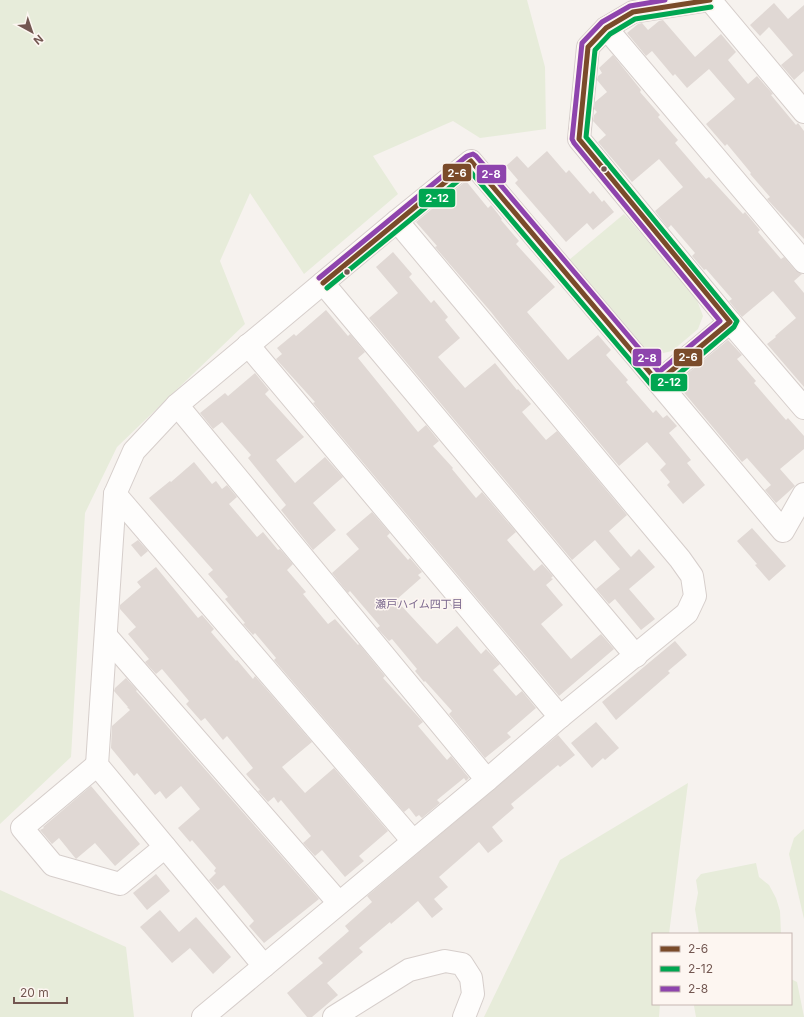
<svg xmlns="http://www.w3.org/2000/svg" width="804" height="1017" viewBox="0 0 804 1017" font-family="Inter,'Noto Sans JP',sans-serif">
  <style>
    .green { fill: #e7ecda }
    .building { fill: #e0d8d4 }
    .lines { fill: none; stroke-linecap: round; stroke-linejoin: round }
    .minor-casing { stroke: #d6cecb; stroke-width: 24 }
    .minor { stroke: #fefdfc; stroke-width: 22 }
    .bus-1-casing { stroke: #fdf6f1; stroke-width: 8 }
    .bus-2-casing { stroke: #fdf6f1; stroke-width: 8 }
    .bus-3-casing { stroke: #fdf6f1; stroke-width: 8 }
    .bus-1 { stroke: #7a4b2a; stroke-width: 5 }
    .bus-2 { stroke: #00a651; stroke-width: 5 }
    .bus-3 { stroke: #8e44ad; stroke-width: 5 }
    .bus-dot { fill: #735751; stroke: #fdf6f1; stroke-width: 1.5 }
    .labels { text-anchor: middle; stroke-width: 3; stroke-linejoin: round; paint-order: stroke }
    .neighbourhood-label { font-size: 11px; fill: #7b688e; stroke: #fdf6f1 }
    .line-badge { stroke: #fdf6f1; stroke-width: 1.5 }
    .badge-label { font-size: 11px; text-anchor: middle; font-weight: bold; fill: #fff }
  </style>
  <rect width="100%" height="100%" fill="#f6f2ee"/>
  <g class="green">
    <polygon points="0,0 527,0 545,67 546,129 480,138 453,121 373,156 398,194 304,274 250,193 220,261 245,324 117,447 85,513 71,757 0,824"/>
    <polygon points="624,214 695,295 703,316 698,329 672,351 659,354 641,347 569,260"/>
    <polygon points="688,783 669,934 653,934 653,1004 660,1004 659,1017 484,1017 560,860"/>
    <polygon points="804,829 804,919 789,854 794,838"/>
    <polygon points="756,863 759,877 769,885 776,898 780,911 781,934 699,934 695,909 698,893 696,880 701,874"/>
    <polygon points="0,890 126,947 134,1017 0,1017"/>
    <polygon points="791,979 797,982 804,1017 696,1017 694,1006 695,1004 791,1004"/>
  </g>
  <g class="building">
    <polygon points="774,3 788,19 804,5 804,71 794,80 781,65 793,55 769,27 760,36 750,25"/>
    <polygon points="663,20 695,57 721,34 736,52 728,60 748,84 757,76 773,94 771,95 796,125 798,123 804,131 804,239 767,199 770,197 750,174 751,173 727,144 725,146 706,124 735,99 709,69 687,88 675,74 673,76 652,51 646,56 627,33 638,24 642,23 648,30 659,21"/>
    <polygon points="613,55 641,90 640,92 660,115 658,117 678,140 675,143 706,179 709,177 743,214 745,212 760,230 758,232 781,259 784,257 795,270 802,274 794,281 804,293 804,387 767,344 776,337 775,336 796,318 773,291 742,317 729,301 732,299 706,269 704,270 692,256 695,253 671,225 668,228 655,211 683,187 659,159 632,182 598,142 606,135 593,121 594,115 597,112 594,109 595,102 607,92 597,80 598,76 602,73 599,68"/>
    <polygon points="547,151 566,173 569,170 590,194 593,191 602,202 604,200 614,212 593,230 587,223 566,242 515,183 518,180 506,166 517,156 528,168"/>
    <polygon points="466,181 488,208 491,205 502,219 501,220 519,241 516,244 555,287 527,312 568,360 598,335 611,350 606,355 628,380 626,382 653,413 656,410 663,418 667,415 677,426 669,433 691,460 687,463 705,485 683,504 667,485 670,482 660,470 666,464 647,442 619,466 513,340 491,312 435,247 437,246 416,222"/>
    <polygon points="393,252 412,274 409,277 431,303 434,300 448,317 445,320 460,338 438,357 465,388 495,363 517,390 518,389 531,404 522,412 546,440 557,431 627,515 609,531 631,557 639,549 655,567 629,589 655,619 641,630 615,599 609,604 596,589 620,569 595,540 572,560 369,318 398,293 376,267"/>
    <polygon points="326,310 348,336 350,334 365,352 358,358 418,432 426,425 439,441 433,446 453,468 452,469 476,498 482,492 516,532 507,540 534,571 542,564 553,576 551,578 553,579 546,585 563,605 541,624 571,659 601,634 614,649 559,696 313,403 315,402 276,359 282,354 277,348 294,334 296,336"/>
    <polygon points="728,340 742,355 737,359 756,381 754,383 786,420 788,418 804,436 804,449 780,469 795,486 776,503 765,490 771,485 747,458 742,462 676,383"/>
    <polygon points="255,373 269,390 265,394 304,437 276,460 295,483 325,457 343,477 313,503 336,530 313,550 281,510 286,505 248,458 251,455 222,422 213,429 200,413 225,393 228,396"/>
    <polygon points="194,462 212,484 216,481 222,489 227,485 237,497 229,504 257,537 263,532 278,550 280,549 293,564 287,570 306,592 303,594 328,624 335,619 358,645 359,644 385,676 383,678 423,722 418,726 447,760 451,756 469,778 466,781 464,778 437,800 440,803 422,818 419,815 416,817 409,808 404,812 274,660 276,658 255,633 253,635 243,624 245,623 225,599 228,597 208,574 213,570 149,498 170,481 171,482"/>
    <polygon points="372,512 390,533 387,536 408,560 410,558 422,572 418,575 421,578 396,600 437,644 457,626 481,654 486,649 500,664 493,670 516,696 522,691 536,708 507,733 511,737 485,758 449,714 452,711 425,681 424,682 415,671 417,669 392,639 389,641 377,628 380,626 350,591 348,593 332,573 359,549 346,534"/>
    <polygon points="752,528 786,566 769,581 755,565 757,564 737,541"/>
    <polygon points="138,540 148,551 141,557 131,545"/>
    <polygon points="156,567 198,618 202,615 214,629 211,632 236,661 237,660 253,679 255,676 312,742 282,767 305,793 334,768 388,831 359,856 364,861 345,877 322,850 315,856 303,843 311,836 281,800 278,803 274,797 268,802 258,791 260,790 246,774 253,768 227,736 223,740 205,718 201,721 186,704 189,701 162,669 156,674 145,662 149,659 128,634 136,627 120,609 120,605 141,587 137,582"/>
    <polygon points="675,641 687,655 668,671 670,673 616,720 602,702"/>
    <polygon points="126,678 137,690 136,691 146,702 319,899 264,943 249,926 254,921 224,885 218,890 209,880 216,873 214,871 216,868 192,840 190,842 178,828 200,809 181,786 166,799 160,791 155,795 137,773 134,776 111,748 112,726 130,710 127,707 128,707 114,691 115,688"/>
    <polygon points="596,722 619,748 605,760 603,758 592,768 571,743"/>
    <polygon points="558,735 575,755 560,767 558,765 511,804 514,808 492,827 503,841 488,853 479,842 439,877 448,887 434,899 443,909 432,918 418,901 391,924 390,922 359,948 363,952 327,983 338,995 312,1017 307,1017 287,993 323,963 318,958 349,931 345,926 372,902 367,896"/>
    <polygon points="91,786 140,844 115,866 95,843 76,859 59,838 52,844 40,830 44,828 43,827"/>
    <polygon points="156,874 170,891 147,910 133,893"/>
    <polygon points="160,910 179,932 196,917 231,957 213,974 190,948 172,963 140,927"/>
  </g>
  <g class="lines">
    <g class="minor-casing">
      <g id="minor">
        <polyline points="710,0 804,112"/>
        <polyline points="606,28 804,262"/>
        <polyline points="323,283 636,656"/>
        <polyline points="730,322 804,408"/>
        <polyline points="248,345 560,717"/>
        <polyline points="658,382 783,531 804,494"/>
        <polyline points="177,405 487,780"/>
        <polyline points="115,494 413,841"/>
        <polyline points="106,636 339,903"/>
        <polyline points="97,765 22,828 53,865 120,884 165,847"/>
        <polyline points="264,966 97,765 115,494 134,451 177,405 397,221 471,161 658,382 730,322 579,139 588,47 606,28 633,12 710,0"/>
        <polyline points="203,1017 487,780 560,717 687,613 695,596 692,576 680,559 397,221"/>
        <polyline points="334,1017 409,970 445,961 462,964 471,978 473,994 464,1017"/>
      </g>
    </g>
    <use href="#minor" class="minor"/>
    <g class="bus-1-casing">
      <polyline id="bus-1" points="323,283 471,161 658,382 730,322 579,139 588,47 606,28 633,12 710,0"/>
    </g>
    <g class="bus-2-casing">
      <polyline id="bus-2" points="327,288 470,171 653,387 657,389 662,388 734,327 737,321 586,137 595,50 610,34 635,19 711,7"/>
    </g>
    <g class="bus-3-casing">
      <polyline id="bus-3" points="319,278 467,156 473,154 476,156 659,372 720,321 574,143 572,139 582,43 602,22 630,6 665,0"/>
    </g>
    <use href="#bus-1" class="bus-1"/>
    <use href="#bus-2" class="bus-2"/>
    <use href="#bus-3" class="bus-3"/>
  </g>
  <g class="bus-dot">
    <circle cx="604" cy="169" r="3.5"/>
    <circle cx="347" cy="272" r="3.5"/>
  </g>
  <g class="labels">
    <g class="neighbourhood-label">
      <text x="419" y="608">瀬戸ハイム四丁目</text>
    </g>
  </g>
  <g class="line-badge">
    <rect x="442" y="163" width="30" height="19" rx="4" fill="#7a4b2a"/>
    <rect x="476" y="164" width="31" height="20" rx="4" fill="#8e44ad"/>
    <rect x="418" y="188" width="38" height="20" rx="4" fill="#00a651"/>
    <rect x="673" y="348" width="30" height="19" rx="4" fill="#7a4b2a"/>
    <rect x="632" y="348" width="30" height="19" rx="4" fill="#8e44ad"/>
    <rect x="650" y="373" width="38" height="19" rx="4" fill="#00a651"/>
  </g>
  <g class="badge-label">
    <text x="457" y="177">2-6</text>
    <text x="491" y="178">2-8</text>
    <text x="437" y="202">2-12</text>
    <text x="688" y="361">2-6</text>
    <text x="647" y="362">2-8</text>
    <text x="669" y="386">2-12</text>
  </g>
  <rect x="652" y="933" width="140" height="72" fill="#fdf6f1" stroke="#c6b6b1"/>
  <rect x="660" y="946" width="20" height="6" fill="#7a4b2a" stroke="#c6b6b1"/>
  <text x="688" y="953" font-size="12" fill="#735751">2-6</text>
  <rect x="660" y="966" width="20" height="6" fill="#00a651" stroke="#c6b6b1"/>
  <text x="688" y="973" font-size="12" fill="#735751">2-12</text>
  <rect x="660" y="986" width="20" height="6" fill="#8e44ad" stroke="#c6b6b1"/>
  <text x="688" y="993" font-size="12" fill="#735751">2-8</text>
  <g transform="translate(32 32) rotate(140)" stroke="#fdf6f1" stroke-width="3" paint-order="stroke">
  <path d="M0-3L7 15L0 10L-7 15Z" fill="#735751"/>
  <text y="-6" font-size="11" font-weight="bold" text-anchor="middle" fill="#735751">N</text>
  </g>
  <path d="M14 997v6h53v-6" fill="none" stroke="#735751" stroke-width="2"/>
  <text x="20" y="997" font-size="12" fill="#735751" stroke="#fdf6f1" stroke-width="3" paint-order="stroke">20 m</text>
</svg>
